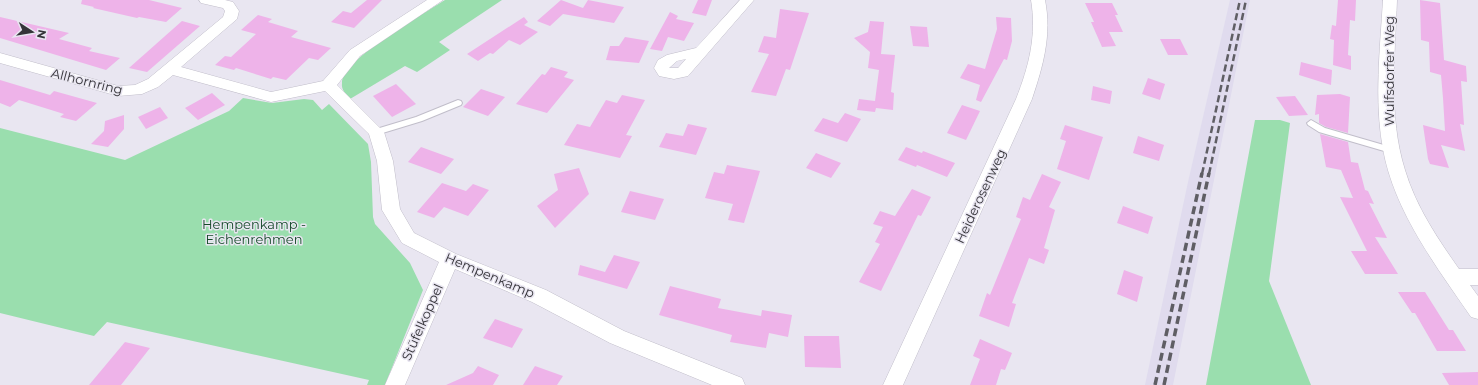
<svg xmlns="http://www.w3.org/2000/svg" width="1478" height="385" viewBox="0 0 1478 385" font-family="Montserrat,sans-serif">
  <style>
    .built { fill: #e0dbee }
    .green { fill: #9adeae }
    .building { fill: #eeb3e9 }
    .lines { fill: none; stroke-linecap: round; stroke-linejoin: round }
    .lane-casing { stroke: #c1beca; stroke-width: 2 }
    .street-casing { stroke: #c1beca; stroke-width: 1 }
    .lane { fill: #fff; fill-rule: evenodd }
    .street { fill: #fff; fill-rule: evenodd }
    .rail-far1 { stroke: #5f5e64; stroke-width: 2.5; stroke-dasharray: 7 3.5; stroke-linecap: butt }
    .rail { stroke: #5f5e64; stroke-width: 3.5; stroke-dasharray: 8 4.5; stroke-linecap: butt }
    .labels { text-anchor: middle; stroke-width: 3; stroke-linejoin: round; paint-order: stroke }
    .street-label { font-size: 13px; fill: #353439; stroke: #e9e6f1 }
    .park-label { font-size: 13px; fill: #154929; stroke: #e9e6f1 }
  </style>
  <rect width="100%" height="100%" fill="#e9e6f1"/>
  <polygon class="built" points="1230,0 1250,0 1173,385 1145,385 1188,182"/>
  <g class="green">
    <path d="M445,0h57l-63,42 11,8 -33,22 -12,-6 -55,33c-4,-5 -9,-9 -8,-16 0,-24 83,-70 103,-83z"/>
    <polygon points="243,98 272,103 304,99 313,100 322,110 329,104 368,144 371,162 373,217 375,224 410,263 423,290 385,385 367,385 369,380 107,322 94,336 0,313 0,128 125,160 229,111"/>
    <polygon points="1255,120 1280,120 1290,123 1269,281 1311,385 1206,385"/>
  </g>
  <g class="building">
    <polygon points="82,0 149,0 182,8 166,22 139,17 137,18 93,8 94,7 81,4"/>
    <polygon points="367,0 382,0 354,28 331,22 343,11 351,13"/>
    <polygon points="561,0 583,8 588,0 624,7 614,23 563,14 550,26 537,21"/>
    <polygon points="698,0 712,0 706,16 692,13"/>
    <polygon points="1338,0 1356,0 1355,21 1350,20 1348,55 1351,56 1351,70 1333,65 1334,40 1330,39 1332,25 1336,26"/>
    <polygon points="1420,0 1440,3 1444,60 1466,66 1467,82 1461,81 1464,125 1460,124 1465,151 1441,145 1449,168 1430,164 1428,159 1423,125 1445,131 1443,98 1441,75 1430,72 1429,42 1421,40"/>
    <polygon points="1085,3 1112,3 1118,15 1115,15 1123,32 1109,32 1116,46 1102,47 1091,22 1094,22"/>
    <polygon points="780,9 809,13 790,70 786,69 776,96 751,92 769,54 758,52 764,36 776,38"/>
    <polygon points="670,12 678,16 676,19 694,23 684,41 668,37 662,51 650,49"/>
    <polygon points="258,15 272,19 268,22 298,31 291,37 331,48 318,60 309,58 286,80 273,77 271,79 236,68 234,70 215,65 225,56 231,57 256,34 241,30"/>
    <polygon points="0,17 69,33 59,39 92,48 89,51 120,58 106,70 0,38"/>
    <polygon points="524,17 528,22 524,25 538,32 520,45 509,40 493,54 490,53 478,61 467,54"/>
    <polygon points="996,17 1011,18 1012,41 1007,60 1004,59 981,102 976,100 980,85 960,78 968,64 985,69 997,29"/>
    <polygon points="182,21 200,26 147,72 129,68"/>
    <polygon points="870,21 884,22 881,54 895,55 891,92 894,93 893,110 876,108 875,112 857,110 859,99 875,101 879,70 868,68 870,52 854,38 868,32"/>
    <polygon points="910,26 927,27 929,47 913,46"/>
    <polygon points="625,37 649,41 639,63 606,60 610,46 619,46"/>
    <polygon points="1160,39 1180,39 1188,55 1168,55"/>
    <polygon points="1301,62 1332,70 1331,85 1299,75"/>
    <polygon points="551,67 568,72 564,77 574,80 547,113 516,104 542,74 545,75"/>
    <polygon points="1148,78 1165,84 1160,100 1142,94"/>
    <polygon points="0,80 50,95 54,91 97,103 76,121 60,117 64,114 19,100 10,107 0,103"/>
    <polygon points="396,84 416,104 392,117 373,96"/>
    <polygon points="1093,86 1112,91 1110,104 1091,100"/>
    <polygon points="481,89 505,97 488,116 463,107"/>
    <polygon points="212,93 225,105 198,120 185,108"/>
    <polygon points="1340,94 1350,97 1348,133 1326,127 1319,123 1319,114 1315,115 1317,95"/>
    <polygon points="622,95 645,100 626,135 632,136 620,158 564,145 577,124 590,127 606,100 617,103"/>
    <polygon points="1295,96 1308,115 1289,116 1276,97"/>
    <polygon points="962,105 980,111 966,140 947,133"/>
    <polygon points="160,107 168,118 146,129 138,117"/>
    <polygon points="845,113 861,119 847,142 814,131 823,118 838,123"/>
    <polygon points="124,115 124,129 108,147 91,144 104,131 105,121"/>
    <polygon points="688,124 707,128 696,155 659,147 666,133 683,136"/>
    <polygon points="1065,125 1103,137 1089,180 1057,169 1066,141 1060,139"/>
    <polygon points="1320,134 1348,142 1351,162 1358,163 1365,190 1368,191 1374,204 1369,203 1387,238 1375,237 1398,274 1365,274 1351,251 1367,251 1340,197 1353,198 1341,170 1326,167"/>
    <polygon points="1138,136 1164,145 1159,161 1133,153"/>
    <polygon points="421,147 454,159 441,174 408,162"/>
    <polygon points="906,147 922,153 923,151 955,163 947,177 917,165 916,167 898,160"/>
    <polygon points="816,153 841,163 831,178 806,168"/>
    <polygon points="727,165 760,171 744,223 728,220 733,204 705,198 714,172 724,174"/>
    <polygon points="579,168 589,194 555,228 537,206 558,190 554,174"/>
    <polygon points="1042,174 1061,182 1049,207 1055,210 1044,248 1049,250 1044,264 1029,258 1012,303 1016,304 1009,327 979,316 987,293 990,295 1021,219 1016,217 1023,197 1030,200"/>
    <polygon points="442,183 466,191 473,184 489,190 468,216 444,207 434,218 417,212"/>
    <polygon points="912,189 931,197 921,216 918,215 881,291 859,282 880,244 875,242 883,227 873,224 880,211 895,216"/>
    <polygon points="630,191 664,199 655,220 621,212"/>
    <polygon points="1123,206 1153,217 1148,234 1117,223"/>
    <polygon points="614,255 640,262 627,289 578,275 580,265 605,272"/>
    <polygon points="1124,270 1143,277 1137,302 1117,294"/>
    <polygon points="670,286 721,299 718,308 761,316 762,310 792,315 788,337 769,333 766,348 730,342 732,335 659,315"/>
    <polygon points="1398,292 1425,292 1449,330 1453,330 1466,351 1437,351 1415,313 1412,313"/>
    <polygon points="495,319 523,329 512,348 483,338"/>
    <polygon points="804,336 839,336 841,368 805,367"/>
    <polygon points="980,339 1012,353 1005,370 1001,369 996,385 970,385 980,359 973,356"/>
    <polygon points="125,342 150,348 121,385 89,385"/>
    <polygon points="478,366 499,375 493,385 446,385 473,373"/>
    <polygon points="535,366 563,376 557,385 523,385"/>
    <polygon points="1478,372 1478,385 1449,385 1442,373"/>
  </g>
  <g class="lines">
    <g class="lane-casing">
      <g id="lane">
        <polygon points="458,100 461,101 462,103 461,105 422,121 376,135 372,132 373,130 416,117"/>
        <polygon points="1311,120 1325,128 1394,148 1395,150 1391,153 1319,132 1308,125 1307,123"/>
      </g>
    </g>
    <g class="street-casing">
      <g id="street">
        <polygon points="199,0 225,0 233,2 239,11 237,19 181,67 271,92 323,81 350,50 427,0 443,0 360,56 337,85 384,132 393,161 400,209 414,233 456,254 546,290 624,331 742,378 745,385 712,385 610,343 532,302 455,269 405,385 385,385 439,262 402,243 382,210 377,161 369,134 325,91 271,102 173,75 158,87 142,94 118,96 0,63 0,53 118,86 135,85 148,79 223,17 225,11 223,8 201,3"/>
        <path d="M740,0h14l-66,76 -14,3 -15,-3 -5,-8 4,-8 9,-5 29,-7zM686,59l-8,9h-9l8,-7z"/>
        <path d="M1031,0h14c7,35 -2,66 -13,99l-129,286h-20l133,-286c13,-33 21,-64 15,-99z"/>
        <path d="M1383,0h14c-2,56 -9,116 8,170 11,37 33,69 54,99h19v16h-8l8,11v23l-7,-2c-35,-51 -77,-106 -88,-168 -9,-49 -3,-100 0,-149z"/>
      </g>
    </g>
    <use href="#lane" class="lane"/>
    <use href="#street" class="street"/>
    <g class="rail-far1">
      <polyline points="1202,174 1240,0"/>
      <polyline points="1209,174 1246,0"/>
    </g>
    <g class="rail">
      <polyline points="1155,385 1202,173"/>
      <polyline points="1164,385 1209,173"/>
    </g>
  </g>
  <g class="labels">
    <g class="street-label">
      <text transform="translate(1389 71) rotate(-90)" y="5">Wulfsdorfer Weg</text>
      <text transform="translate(87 81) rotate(14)" y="5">Allhornring</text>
      <text transform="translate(980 196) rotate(-65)" y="5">Heiderosenweg</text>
      <text transform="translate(490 275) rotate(23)" y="5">Hempenkamp</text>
      <text transform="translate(422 322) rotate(-66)" y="5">Stüfelkoppel</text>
    </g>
    <g class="park-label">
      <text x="254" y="229">Hempenkamp -<tspan x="254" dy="15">Eichenrehmen</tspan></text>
    </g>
  </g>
  <g transform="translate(32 32) rotate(102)" stroke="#e9e6f1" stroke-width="3" paint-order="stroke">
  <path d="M0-3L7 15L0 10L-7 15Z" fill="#353439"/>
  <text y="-6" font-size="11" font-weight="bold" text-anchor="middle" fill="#353439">N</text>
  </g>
</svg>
